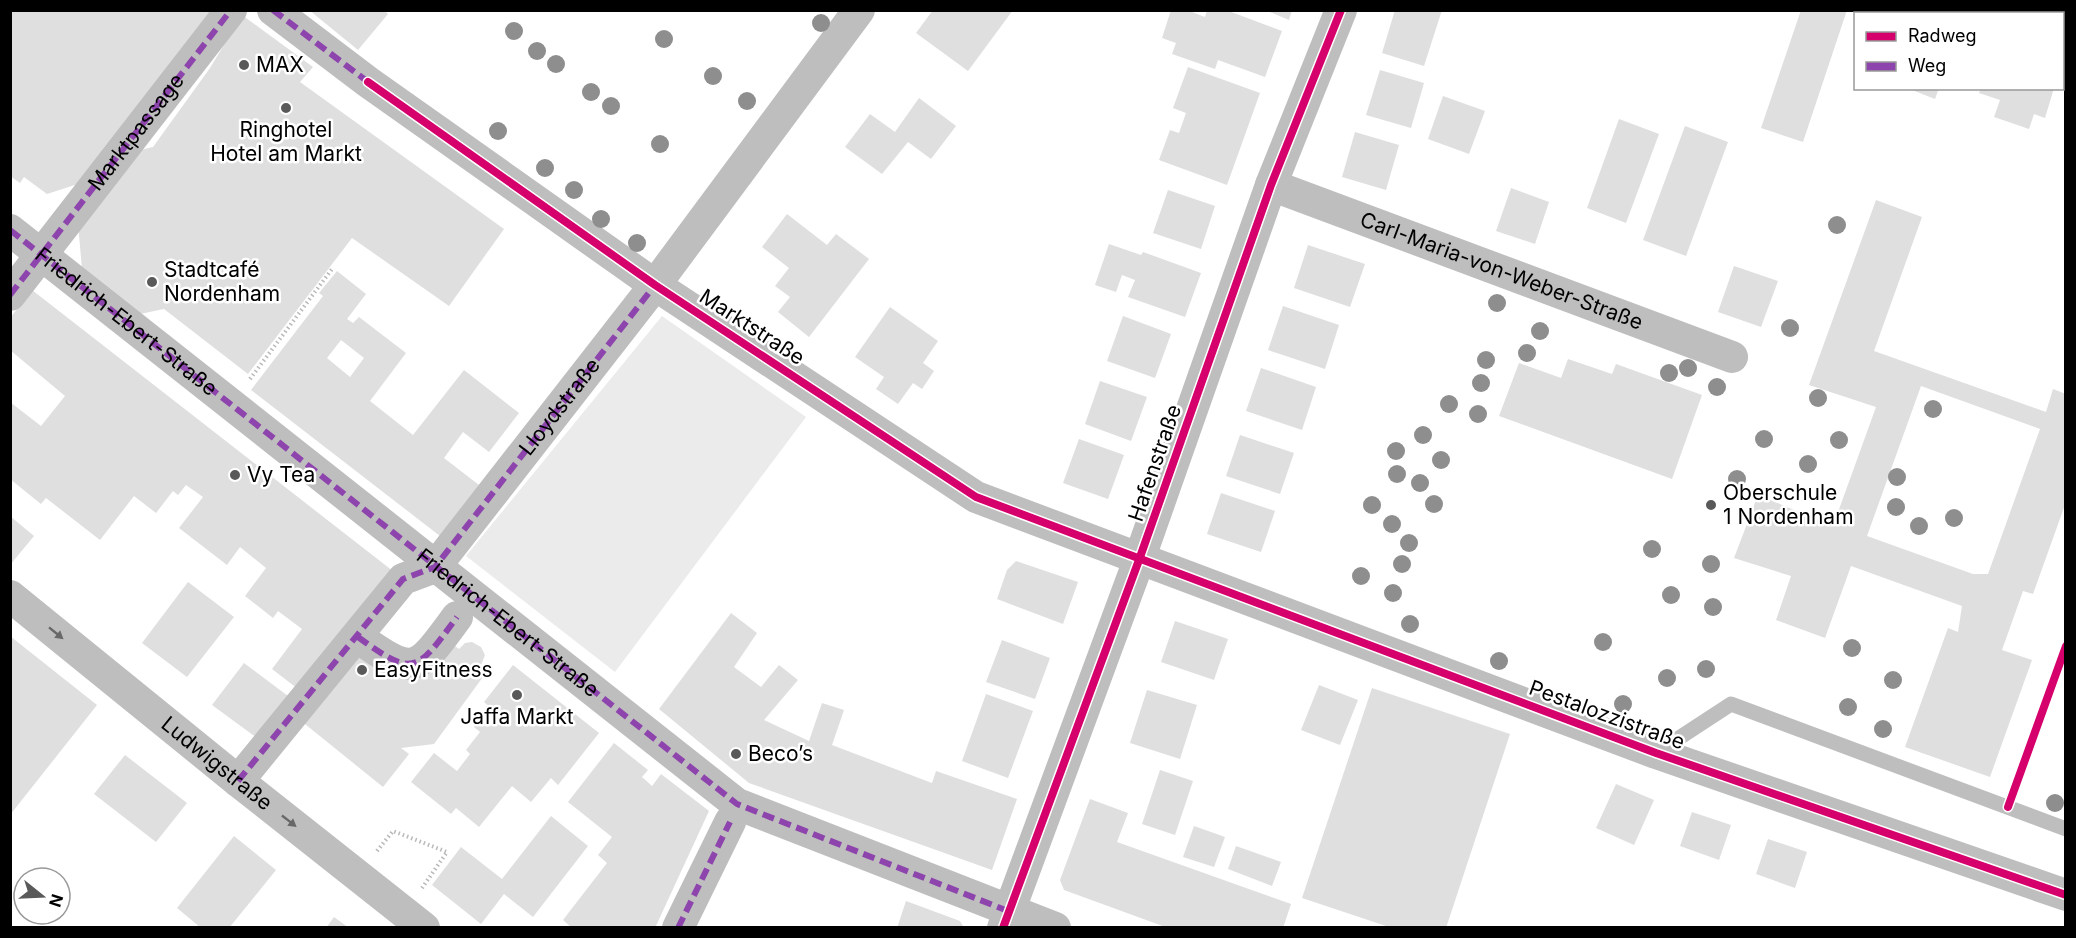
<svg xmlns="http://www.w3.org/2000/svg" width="2076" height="938" viewBox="0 0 2076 938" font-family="Inter,sans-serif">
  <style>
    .green { fill: #ebebeb }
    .building { fill: #dfdfdf; fill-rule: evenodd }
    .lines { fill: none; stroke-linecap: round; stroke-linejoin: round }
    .path { stroke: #b9b9b9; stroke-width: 4; stroke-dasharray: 1.5 3; stroke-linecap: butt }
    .lane { stroke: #bebebe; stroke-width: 15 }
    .street { stroke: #bebebe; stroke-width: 32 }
    .quiet { stroke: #8e44ad; stroke-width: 6; stroke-dasharray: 12 6; stroke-linecap: butt }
    .cycleway-casing { stroke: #fff; stroke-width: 11 }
    .cycleway { stroke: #d6006c; stroke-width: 8 }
    .tree { fill: #8e8e8e }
    .oneway { fill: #686868 }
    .poi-dot { fill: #595959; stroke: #fff; stroke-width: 2 }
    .labels { text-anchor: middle; stroke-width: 5; stroke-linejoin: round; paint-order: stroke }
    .poi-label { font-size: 21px; fill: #000; stroke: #fff; text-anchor: start }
    .street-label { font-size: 21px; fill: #000; stroke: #fff }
  </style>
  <rect width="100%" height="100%" fill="#fff"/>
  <polygon class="green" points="662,316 806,417 615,672 466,556"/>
  <g class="building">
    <polygon points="10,10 214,10 87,181 47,194 24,177 20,183 10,176"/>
    <polygon points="309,10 384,10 388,14 358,50"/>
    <polygon points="933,10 1013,10 968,71 916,33"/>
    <polygon points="1171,10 1187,10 1205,17 1207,10 1226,10 1282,31 1265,77 1218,60 1215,69 1172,54 1176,43 1162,38"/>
    <polygon points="1265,10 1292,10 1289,20"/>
    <polygon points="1395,10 1442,10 1424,66 1382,53"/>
    <polygon points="1801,10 1847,10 1803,142 1761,128"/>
    <polygon points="242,15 313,67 300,82 504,229 449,306 352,238 248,374 164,309 140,314 82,269 78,224 132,152 153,147 210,68"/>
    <polygon points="1188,67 1260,93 1227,185 1159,160 1170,130 1179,133 1186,113 1173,108"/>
    <polygon points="1380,70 1424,83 1411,128 1366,115"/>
    <polygon points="1907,88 1939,88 1935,99"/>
    <polygon points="1981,88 2054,88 2045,118 2034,114 2029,129 1994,117 2000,100 1979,93"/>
    <polygon points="1443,96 1485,111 1469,154 1428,139"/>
    <polygon points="919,98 956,126 931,159 908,142 882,174 845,147 870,114 895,132"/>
    <polygon points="1619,119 1659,134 1626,223 1587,208"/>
    <polygon points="1685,126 1728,142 1686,256 1643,240"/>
    <polygon points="1355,132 1399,145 1386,190 1342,177"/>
    <polygon points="1511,188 1549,202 1535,244 1496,231"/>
    <polygon points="1168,190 1215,206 1201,249 1153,233"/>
    <path d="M1876,200l46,17 -48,134 172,61 7,-23 13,5v108l-33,92 -10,-3 -21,59 30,10 -42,117 -85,-30 43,-119 10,4 4,-26 -111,-40 -26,72 -49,-18 15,-44 -57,-18 24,-63 75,31 43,-119 -67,-22zM1921,386l119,43 -52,145h-15l-106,-38z"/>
    <polygon points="787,214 827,245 836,234 869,259 809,337 778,312 790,297 775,286 789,268 762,247"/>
    <polygon points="1109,244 1141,255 1143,252 1201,273 1185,317 1128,297 1135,280 1122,275 1116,292 1095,285"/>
    <polygon points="1308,245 1365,264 1350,307 1294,288"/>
    <polygon points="1734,266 1778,281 1761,327 1718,312"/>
    <path d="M337,271l29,23 -19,25 6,4 6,-6 47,36 -36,48 43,34 51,-65 55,43 -30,39 -26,-20 -19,26 35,27 -39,51 -189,-146 72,-94 -4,-3zM341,340l23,18 -14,19 -23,-19z"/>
    <polygon points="32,290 398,575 302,692 272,669 302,629 278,611 273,618 245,596 266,568 240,547 227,565 179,528 203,497 186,485 178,495 173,491 156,513 134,496 100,540 46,498 41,504 10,479 10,402 41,426 65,396 10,350 10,318"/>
    <polygon points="1283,306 1339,325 1325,369 1268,350"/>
    <polygon points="890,307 938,341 923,363 934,371 922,389 913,383 898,404 876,389 884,377 855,357"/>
    <polygon points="1123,316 1171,334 1155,378 1107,361"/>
    <polygon points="1568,359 1612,374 1616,364 1702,395 1672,479 1499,416 1519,363 1561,378"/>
    <polygon points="1261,368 1316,387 1302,430 1246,411"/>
    <polygon points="1100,381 1147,397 1131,441 1085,424"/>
    <polygon points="1240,435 1294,453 1280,494 1226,476"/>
    <polygon points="1079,439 1124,455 1108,499 1063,483"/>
    <polygon points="1221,493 1275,511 1261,552 1207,534"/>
    <polygon points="10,516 34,536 10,565"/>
    <polygon points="1016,561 1078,582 1063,624 997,599 1007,570"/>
    <polygon points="188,582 234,617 187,677 142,643"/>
    <polygon points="731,613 757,633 734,667 761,687 779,665 798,680 764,720 809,741 822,703 844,710 832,745 932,783 936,771 1017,799 992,870 749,783 659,709"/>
    <polygon points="1175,621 1228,639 1214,680 1161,662"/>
    <polygon points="10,636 97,705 10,815"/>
    <polygon points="1002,640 1050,658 1035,699 986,682"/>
    <polygon points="472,642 481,647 485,655 481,665 488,670 434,744 401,748 409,754 383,787 300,720 361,647 389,667 451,643 459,649 465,643"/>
    <polygon points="244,663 288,696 257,738 212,705"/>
    <polygon points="513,665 599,733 558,785 551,778 531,802 512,786 479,827 456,808 451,814 411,782 434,753 457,771 470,754 466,750 480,732 474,727 490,707 484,702"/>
    <polygon points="1319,685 1358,700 1340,745 1301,730"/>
    <polygon points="1372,688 1510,734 1446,928 1392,928 1302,898"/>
    <polygon points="1147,690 1197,705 1180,759 1130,743"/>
    <polygon points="986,694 1033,711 1008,778 962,761"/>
    <polygon points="614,743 648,770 642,777 652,786 661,774 709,811 655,928 572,928 563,920 607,863 598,855 612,837 568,802"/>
    <polygon points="125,755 187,803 156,842 94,794"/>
    <polygon points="1160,770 1193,781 1175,835 1142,824"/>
    <polygon points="1616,784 1654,800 1634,845 1596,828"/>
    <polygon points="1090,799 1128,813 1117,842 1291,904 1283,928 1168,928 1064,890 1060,880"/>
    <polygon points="1692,812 1731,825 1719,860 1680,846"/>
    <polygon points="551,816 588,846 533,917 504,894 481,924 432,885 461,847 502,879"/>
    <polygon points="1194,826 1225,837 1214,867 1183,857"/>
    <polygon points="234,836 276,870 229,928 201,928 177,908"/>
    <polygon points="1768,839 1807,852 1795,888 1756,874"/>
    <polygon points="1236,846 1281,862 1272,886 1228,869"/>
    <polygon points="906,901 960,921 964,928 897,928"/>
    <polygon points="334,917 349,928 326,928"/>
  </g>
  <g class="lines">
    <g class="path">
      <polyline points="250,379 332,269"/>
      <polyline points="377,851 393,831 447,852 422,888"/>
    </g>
    <polyline class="lane" points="1656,753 1731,704 2066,829"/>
    <g class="street">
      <polyline points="273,10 368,82 655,285 976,497 1656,753 2066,895"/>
      <polyline points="2005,10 2013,14"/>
      <polyline points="2062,31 2066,32"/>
      <path id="s1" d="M1271,185l461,172"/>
      <polyline points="10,230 737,804 1055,928"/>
      <polyline points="10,295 231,10"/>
      <path id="s2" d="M10,596l228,185 186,147"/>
      <path d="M358,637c57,42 59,34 99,-20"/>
      <path id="s3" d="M238,781l165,-202 32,-12 220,-282 204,-275"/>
      <polyline points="678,928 730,822"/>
      <polyline points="1003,928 1139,560 1271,185 1341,10"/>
    </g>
    <g class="quiet">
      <polyline points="273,10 368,82"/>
      <path id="s4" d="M10,230l727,574 271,107"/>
      <path id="s5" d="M10,295l221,-285"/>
      <path d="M358,637c57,42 59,34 99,-20"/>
      <polyline points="238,781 403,579 435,567 655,285"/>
      <polyline points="678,928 730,822"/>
    </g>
    <g class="cycleway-casing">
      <g id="cycleway">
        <polyline points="368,82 655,285 976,497 1656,753 2066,895"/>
        <polyline points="2008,807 2066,646"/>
        <polyline points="1003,928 1139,560 1271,185 1341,10"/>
      </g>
    </g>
    <use href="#cycleway" class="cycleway"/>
  </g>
  <g class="tree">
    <circle cx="821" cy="23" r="9"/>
    <circle cx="514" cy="31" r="9"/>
    <circle cx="664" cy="39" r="9"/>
    <circle cx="537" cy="51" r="9"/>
    <circle cx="556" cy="64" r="9"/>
    <circle cx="713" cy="76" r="9"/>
    <circle cx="591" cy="92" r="9"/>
    <circle cx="747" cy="101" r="9"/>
    <circle cx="611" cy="106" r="9"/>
    <circle cx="498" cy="131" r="9"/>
    <circle cx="660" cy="144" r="9"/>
    <circle cx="545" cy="168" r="9"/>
    <circle cx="574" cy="190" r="9"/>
    <circle cx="601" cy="219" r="9"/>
    <circle cx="1837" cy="225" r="9"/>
    <circle cx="637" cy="243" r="9"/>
    <circle cx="1497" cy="303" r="9"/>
    <circle cx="1790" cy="328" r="9"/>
    <circle cx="1540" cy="331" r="9"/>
    <circle cx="1527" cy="353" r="9"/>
    <circle cx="1486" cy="360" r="9"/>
    <circle cx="1688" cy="368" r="9"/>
    <circle cx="1669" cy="373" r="9"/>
    <circle cx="1481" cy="383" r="9"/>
    <circle cx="1717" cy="387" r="9"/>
    <circle cx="1818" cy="398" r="9"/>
    <circle cx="1449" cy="404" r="9"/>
    <circle cx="1933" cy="409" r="9"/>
    <circle cx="1478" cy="414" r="9"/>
    <circle cx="1423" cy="435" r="9"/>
    <circle cx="1764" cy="439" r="9"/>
    <circle cx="1839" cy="440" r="9"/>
    <circle cx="1396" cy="451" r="9"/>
    <circle cx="1441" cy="460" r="9"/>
    <circle cx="1808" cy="464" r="9"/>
    <circle cx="1397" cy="474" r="9"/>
    <circle cx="1897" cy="477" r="9"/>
    <circle cx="1737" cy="479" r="9"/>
    <circle cx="1420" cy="483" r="9"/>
    <circle cx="1434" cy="504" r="9"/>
    <circle cx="1372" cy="505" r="9"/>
    <circle cx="1896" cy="507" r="9"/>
    <circle cx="1954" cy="518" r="9"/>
    <circle cx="1392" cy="524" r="9"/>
    <circle cx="1919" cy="526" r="9"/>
    <circle cx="1409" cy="543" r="9"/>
    <circle cx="1652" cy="549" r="9"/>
    <circle cx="1402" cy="564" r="9"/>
    <circle cx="1711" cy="564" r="9"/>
    <circle cx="1361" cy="576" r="9"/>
    <circle cx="1393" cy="593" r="9"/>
    <circle cx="1671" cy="595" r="9"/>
    <circle cx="1713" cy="607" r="9"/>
    <circle cx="1410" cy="624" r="9"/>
    <circle cx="1603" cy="642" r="9"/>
    <circle cx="1852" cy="648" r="9"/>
    <circle cx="1499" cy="661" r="9"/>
    <circle cx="1706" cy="669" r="9"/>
    <circle cx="1667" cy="678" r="9"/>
    <circle cx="1893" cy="680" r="9"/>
    <circle cx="1623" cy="704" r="9"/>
    <circle cx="1848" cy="707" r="9"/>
    <circle cx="1883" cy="729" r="9"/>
    <circle cx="2055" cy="803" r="9"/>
  </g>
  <defs><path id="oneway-solid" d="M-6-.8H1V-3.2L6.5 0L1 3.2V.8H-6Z" transform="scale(1.5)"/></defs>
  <g class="oneway">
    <use href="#oneway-solid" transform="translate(56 633) rotate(39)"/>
    <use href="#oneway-solid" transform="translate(289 821) rotate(38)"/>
  </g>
  <g class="poi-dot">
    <circle cx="244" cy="65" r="6"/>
    <circle cx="286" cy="108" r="6"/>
    <circle cx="152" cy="282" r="6"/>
    <circle cx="235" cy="475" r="6"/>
    <circle cx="1711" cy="505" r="6"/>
    <circle cx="362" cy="670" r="6"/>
    <circle cx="517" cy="695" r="6"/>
    <circle cx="736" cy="754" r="6"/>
  </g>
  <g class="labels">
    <g class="poi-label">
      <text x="256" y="72">MAX</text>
      <text x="286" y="137" text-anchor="middle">Ringhotel<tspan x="286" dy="24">Hotel am Markt</tspan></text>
      <text x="164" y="277">Stadtcafé<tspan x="164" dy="24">Nordenham</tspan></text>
      <text x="247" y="482">Vy Tea</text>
      <text x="1723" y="500">Oberschule<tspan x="1723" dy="24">1 Nordenham</tspan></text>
      <text x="374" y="677">EasyFitness</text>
      <text x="517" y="724" text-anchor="middle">Jaffa Markt</text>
      <text x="748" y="761">Beco’s</text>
    </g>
    <g class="street-label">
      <text dy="7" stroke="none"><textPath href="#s5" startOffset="206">Marktpassage</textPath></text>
      <text dy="7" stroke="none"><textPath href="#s1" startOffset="246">Carl-Maria-von-Weber-Straße</textPath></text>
      <text dy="7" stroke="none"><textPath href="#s4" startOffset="148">Friedrich-Ebert-Straße</textPath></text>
      <text transform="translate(752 327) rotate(33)" y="7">Marktstraße</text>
      <text dy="7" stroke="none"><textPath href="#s3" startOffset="498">Lloydstraße</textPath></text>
      <text transform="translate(1155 463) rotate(-71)" y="7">Hafenstraße</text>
      <text dy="7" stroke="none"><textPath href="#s4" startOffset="634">Friedrich-Ebert-Straße</textPath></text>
      <text transform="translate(1607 715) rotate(20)" y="7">Pestalozzistraße</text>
      <text dy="7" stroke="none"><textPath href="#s2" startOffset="266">Ludwigstraße</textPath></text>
    </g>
  </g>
  <rect width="2076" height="938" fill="none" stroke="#000000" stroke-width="24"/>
  <rect x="1854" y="12" width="210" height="78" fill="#ffffff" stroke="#999999" stroke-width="1.5"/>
  <rect x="1866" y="32" width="30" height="9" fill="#d6006c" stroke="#999999" stroke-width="1.5"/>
  <text x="1908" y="42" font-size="18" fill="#000000">Radweg</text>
  <rect x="1866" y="62" width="30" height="9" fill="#8e44ad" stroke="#999999" stroke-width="1.5"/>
  <text x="1908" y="72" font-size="18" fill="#000000">Weg</text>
  <g transform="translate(42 896) rotate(108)"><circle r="28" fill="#ffffff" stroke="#999999" stroke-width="1.5"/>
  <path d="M0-4.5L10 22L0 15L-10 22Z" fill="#595959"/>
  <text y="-9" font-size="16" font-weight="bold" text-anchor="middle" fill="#000000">N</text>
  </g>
</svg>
